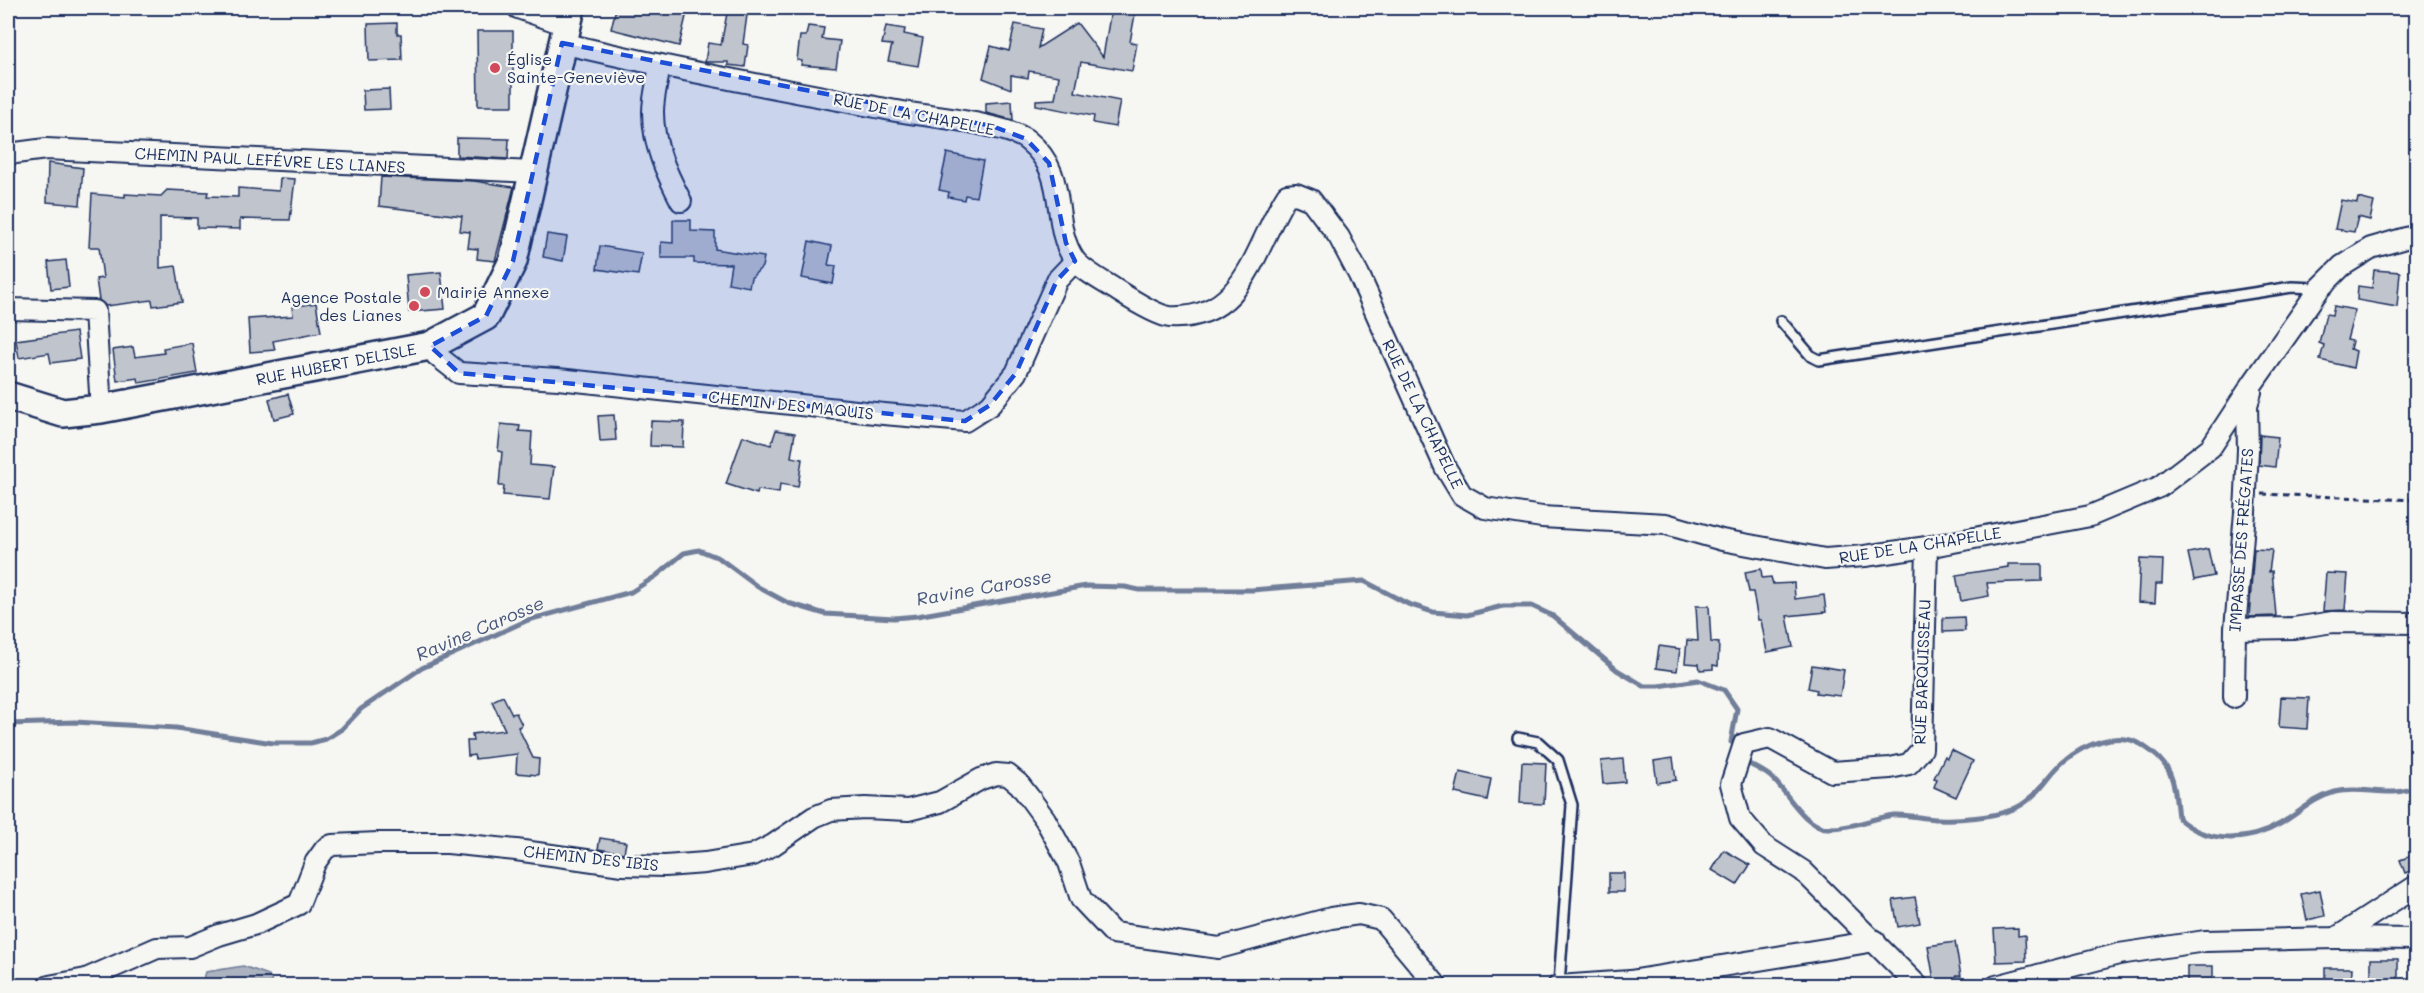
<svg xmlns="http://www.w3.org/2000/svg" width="2424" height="993" viewBox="0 0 2424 993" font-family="Mali,sans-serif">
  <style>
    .water { fill: #abb2c0; stroke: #717e99; stroke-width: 1.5 }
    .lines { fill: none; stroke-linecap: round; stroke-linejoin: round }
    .stream { stroke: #717e99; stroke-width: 5 }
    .building { fill: #c0c4cd; stroke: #1b2f5e; stroke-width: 1.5 }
    .lane-casing { stroke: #1b2f5e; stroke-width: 14 }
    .street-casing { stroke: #1b2f5e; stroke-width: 24 }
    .secondary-casing { stroke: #1b2f5e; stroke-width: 32 }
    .path { stroke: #1b2f5e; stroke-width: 3; stroke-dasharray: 6 4.5; stroke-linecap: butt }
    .lane { stroke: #f6f6f2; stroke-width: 9 }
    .street { stroke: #f6f6f2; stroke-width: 20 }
    .secondary { stroke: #f6f6f2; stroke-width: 27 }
    .marked { fill: #1d4ed8; fill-opacity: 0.2; stroke: #1d4ed8; stroke-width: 4.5; stroke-dasharray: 12 8; stroke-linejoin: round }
    .poi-dot { fill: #d1495b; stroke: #f6f6f2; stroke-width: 2 }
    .labels { text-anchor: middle; stroke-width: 4.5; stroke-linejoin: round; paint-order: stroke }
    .poi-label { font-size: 16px; fill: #1b2f5e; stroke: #f6f6f2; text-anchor: start }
    .street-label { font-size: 16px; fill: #1b2f5e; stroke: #f6f6f2 }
    .water-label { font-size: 18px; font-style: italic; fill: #46567b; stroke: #f6f6f2 }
  </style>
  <rect width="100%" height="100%" fill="#f6f6f2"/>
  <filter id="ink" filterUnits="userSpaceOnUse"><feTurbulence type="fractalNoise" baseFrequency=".0167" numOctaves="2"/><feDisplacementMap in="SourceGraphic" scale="12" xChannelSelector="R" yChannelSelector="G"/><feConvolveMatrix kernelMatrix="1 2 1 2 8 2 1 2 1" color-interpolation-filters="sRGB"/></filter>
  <g filter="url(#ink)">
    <polygon class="water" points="243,966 269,975 273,985 202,985 206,972"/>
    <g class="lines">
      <g class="stream">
        <polyline points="8,724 75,722 176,728 273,743 311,743 326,739 342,729 361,709 422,668 528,620 631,592 656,576 684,553 699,550 719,558 758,587 788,603 825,614 894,618 917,616 1086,586 1125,587 1139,590 1252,590 1364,581 1408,604 1433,612 1467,615 1503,606 1532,606 1553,616 1617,670 1644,686 1659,686 1698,680 1724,690 1737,709 1731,742"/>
        <path d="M1747,763c8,4 17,8 24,14 16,14 32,49 56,51 23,1 45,-10 67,-13 15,-1 30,4 45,4 20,1 53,-2 72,-9 26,-10 33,-31 52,-48 21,-18 55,-32 79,-17 33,21 32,37 36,73 29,26 69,25 102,6 19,-11 33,-26 55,-32 27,-7 55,7 81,-5"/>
      </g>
    </g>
    <g class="building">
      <polygon points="616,8 688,8 679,46 611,29"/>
      <polygon points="728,8 748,8 743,44 748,45 745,67 728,65 728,62 705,62 708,43 721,45"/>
      <polygon points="1111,10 1135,14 1130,42 1137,43 1132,71 1081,62 1075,92 1120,101 1115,127 1093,123 1094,116 1036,105 1036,100 1055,99 1059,76 1029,71 1028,78 1011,75 1011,89 983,78 991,46 1009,51 1015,24 1042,29 1038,48 1077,23 1103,57"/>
      <polygon points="397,23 397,34 401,34 402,60 369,61 368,24"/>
      <polygon points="808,26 824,28 822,39 840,41 836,68 801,65 802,61 797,60 800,36 806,36"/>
      <polygon points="886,26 905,29 904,34 923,38 918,66 888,61 892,45 882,44"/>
      <polygon points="477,31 513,31 513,106 478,106"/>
      <polygon points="389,89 390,109 364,110 363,90"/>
      <polygon points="1012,101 1013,120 986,113 986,103"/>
      <polygon points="457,138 509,139 508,159 457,156"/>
      <polygon points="947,153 983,161 976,197 965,195 964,200 948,197 949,192 939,190"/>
      <polygon points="48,163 83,168 80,205 47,202"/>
      <polygon points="381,177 474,181 514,187 495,261 477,259 478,249 468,248 470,232 460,231 462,216 379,206"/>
      <polygon points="280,178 295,179 290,220 240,219 240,229 197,228 197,218 160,217 160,268 176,266 182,302 153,306 152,300 106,306 99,300 96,279 103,278 99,247 89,247 92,194 125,197 125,194 161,196 167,190 208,192 207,196 238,197 238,188 279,191"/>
      <polygon points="2358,198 2374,202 2370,220 2358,217 2354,232 2335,229 2341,200 2357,203"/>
      <polygon points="673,220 691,220 691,231 715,232 715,249 764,257 762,267 751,278 749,287 728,283 731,264 694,263 694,258 661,258 661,242 673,243"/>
      <polygon points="547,234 567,237 563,261 543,257"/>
      <polygon points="809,241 832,246 828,265 836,266 833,284 802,278"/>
      <polygon points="600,246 642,253 638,275 597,269"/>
      <polygon points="66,260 69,287 51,289 48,262"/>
      <polygon points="2374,270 2400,272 2397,307 2357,300 2358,286 2372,288"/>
      <polygon points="441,272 445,309 409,312 406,275"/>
      <polygon points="316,303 321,332 273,341 275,350 250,352 248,319 293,316 292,307"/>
      <polygon points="2334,306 2355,310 2347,340 2352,341 2350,349 2356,351 2353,368 2320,360 2324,345 2319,343 2326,314 2332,315"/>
      <polygon points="76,332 80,359 51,363 49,353 19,358 16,340"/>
      <polygon points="192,343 197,373 139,383 138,378 117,381 113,350 133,347 135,357 164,353 163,348"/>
      <polygon points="288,394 294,414 274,419 269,399"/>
      <polygon points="614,415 616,440 600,441 598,416"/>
      <polygon points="651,421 684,422 683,447 650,446"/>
      <polygon points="501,424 520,426 519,431 532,432 530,465 554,467 550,499 503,495 504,486 499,486 502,452 498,451"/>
      <polygon points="776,430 795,433 791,457 802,459 798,487 780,484 779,493 758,490 757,494 726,484 743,436 771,445"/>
      <polygon points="2260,435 2278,437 2275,467 2259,465"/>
      <polygon points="2208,549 2214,576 2194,580 2188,553"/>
      <polygon points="2254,549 2272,550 2269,572 2272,571 2276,616 2249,617"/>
      <polygon points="2140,559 2163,560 2162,584 2156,584 2155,603 2138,602"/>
      <polygon points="2008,564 2042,564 2042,581 1987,583 1989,596 1961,601 1956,575 2008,567"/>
      <polygon points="1761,569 1762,578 1771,577 1773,584 1794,583 1795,599 1824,595 1826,612 1787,616 1793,647 1767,652 1761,620 1758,620 1753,592 1749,592 1745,572"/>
      <polygon points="2326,573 2348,574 2345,610 2323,611"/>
      <polygon points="1696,606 1709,606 1711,642 1719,643 1718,666 1713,665 1713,669 1700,670 1699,664 1685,663 1687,640 1698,641"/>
      <polygon points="1964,617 1965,631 1943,632 1943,618"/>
      <polygon points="1659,646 1680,649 1677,671 1656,668"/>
      <polygon points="1812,665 1844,670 1840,696 1816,693 1817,690 1808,688"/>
      <polygon points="503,696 512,714 516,713 522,725 518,727 533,758 539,759 538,775 516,773 517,754 475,759 474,755 468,756 467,741 473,741 472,734 505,730 492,701"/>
      <polygon points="2281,697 2309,698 2307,729 2279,727"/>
      <polygon points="1951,750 1973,761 1956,797 1934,787 1937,779 1934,778 1945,756 1947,758"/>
      <polygon points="1673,758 1676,780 1657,783 1654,761"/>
      <polygon points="1623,759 1625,782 1603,784 1601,761"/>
      <polygon points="1522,762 1546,763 1544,804 1520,803"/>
      <polygon points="1460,772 1491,779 1487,800 1455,793"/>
      <polygon points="600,838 626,842 624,853 598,849"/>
      <polygon points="1724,850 1750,865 1737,885 1712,870"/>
      <polygon points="2416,854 2416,869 2405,873 2400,860"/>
      <rect x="1609" y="873" width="15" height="19"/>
      <polygon points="2320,890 2325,916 2307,920 2301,894"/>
      <polygon points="1915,897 1920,923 1898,927 1893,900"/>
      <polygon points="2018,928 2018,936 2025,935 2026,961 1996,962 1994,929"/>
      <polygon points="1955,942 1961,976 1956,976 1957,981 1939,984 1938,980 1934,980 1928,946"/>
      <rect x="2371" y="959" width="27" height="21"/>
      <rect x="2187" y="966" width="26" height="20"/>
      <polygon points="2325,968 2352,968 2351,986 2325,986"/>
    </g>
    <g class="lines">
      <g class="lane-casing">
        <g id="lane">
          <polyline points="1781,321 1811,356 1819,360 2292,287 2318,288"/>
          <polyline points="1518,738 1538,742 1558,760 1572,805 1559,984"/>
        </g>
      </g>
      <g class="street-casing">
        <g id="street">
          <polyline points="518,8 566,25"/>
          <path d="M562,43c109,26 219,46 329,67 31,6 114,13 136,30 44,35 22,81 47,119 7,11 32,24 44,32 11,7 40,25 52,26 76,4 85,-73 117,-122l9,-1 15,6 28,37 20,38 86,192 17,28 23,13 57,9 124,7 56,16 103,19 40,-3 62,-9 163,-31 69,-29 52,-40 42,-64 67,-95 22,-22 29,-18 45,-13"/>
          <path d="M660,65c-2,15 -7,31 -7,47 0,33 13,60 28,89"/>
          <polyline points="8,154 46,149 533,172"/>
          <polyline points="8,309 95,311 101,409"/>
          <polyline points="430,346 436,355 459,373 558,379 884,414 965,421 990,405 1016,373 1057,280 1075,261"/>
          <polyline points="2235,629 2294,628 2333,622 2416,623"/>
          <polyline points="2234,697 2235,629 2245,512 2248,450 2247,405 2251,392"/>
          <polyline points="2336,938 2416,939"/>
          <polyline points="49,986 86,979 157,948 190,947 219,935 256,924 299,904 315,863 325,849 332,845 378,843 448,843 516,850 622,865 665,866 705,863 753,855 773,845 814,817 831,810 865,808 908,810 940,802 981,779 996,774 1008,775 1019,784 1029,797 1045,819 1069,863 1081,899 1113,933 1219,948 1331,918 1359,914 1381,919 1437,986"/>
          <polyline points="1558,986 1630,981 1875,941"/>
          <polyline points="1918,986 1803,871 1764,846 1740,818 1731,784 1744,744 1770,738 1832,772 1890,768 1909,764 1922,749 1927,547"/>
          <polyline points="1996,986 2119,954 2205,941 2336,938 2416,886"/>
        </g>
      </g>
      <g class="secondary-casing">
        <polyline id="secondary" points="8,396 63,413 101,409 430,346 486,316 513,261 571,8"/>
      </g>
      <polyline class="path" points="2262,494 2416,500"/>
      <use href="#lane" class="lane"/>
      <use href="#street" class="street"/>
      <use href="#secondary" class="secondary"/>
    </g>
  </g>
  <path class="marked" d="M562,43l430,83 34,13 23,24 17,80 9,18 -18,19 -41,93 -26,32 -25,16 -506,-48 -29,-27 56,-30 27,-55z"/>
  <g class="poi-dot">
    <circle cx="495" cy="68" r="6"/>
    <circle cx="425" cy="292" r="6"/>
    <circle cx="414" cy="306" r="6"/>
  </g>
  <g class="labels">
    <g class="poi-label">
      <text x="507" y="65">Église<tspan x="507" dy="18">Sainte-Geneviève</tspan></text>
      <text x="437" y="298">Mairie Annexe</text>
      <text x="402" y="303" text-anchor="end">Agence Postale<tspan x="402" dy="18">des Lianes</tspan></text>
    </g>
    <g class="street-label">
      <text transform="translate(914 114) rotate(11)" y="6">RUE DE LA CHAPELLE</text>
      <text transform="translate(270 160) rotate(3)" y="6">CHEMIN PAUL LEFÉVRE LES LIANES</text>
      <text transform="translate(336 364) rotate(-11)" y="6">RUE HUBERT DELISLE</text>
      <text transform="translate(791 405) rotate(6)" y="6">CHEMIN DES MAQUIS</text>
      <text transform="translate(1423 414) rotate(64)" y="6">RUE DE LA CHAPELLE</text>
      <text transform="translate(2241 540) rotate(-86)" y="6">IMPASSE DES FRÉGATES</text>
      <text transform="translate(1920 545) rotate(-9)" y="6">RUE DE LA CHAPELLE</text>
      <text transform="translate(1922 672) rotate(-88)" y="6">RUE BARQUISSEAU</text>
      <text transform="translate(591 858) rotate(6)" y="6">CHEMIN DES IBIS</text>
    </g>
    <g class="water-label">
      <text transform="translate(984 588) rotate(-10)" y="6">Ravine Carosse</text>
      <text transform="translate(480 629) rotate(-23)" y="6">Ravine Carosse</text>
    </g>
  </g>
  <rect width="2424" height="993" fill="none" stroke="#f6f6f2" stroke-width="30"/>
  <rect x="15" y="15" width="2394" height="963" fill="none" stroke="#1b2f5e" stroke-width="2" filter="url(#ink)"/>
</svg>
